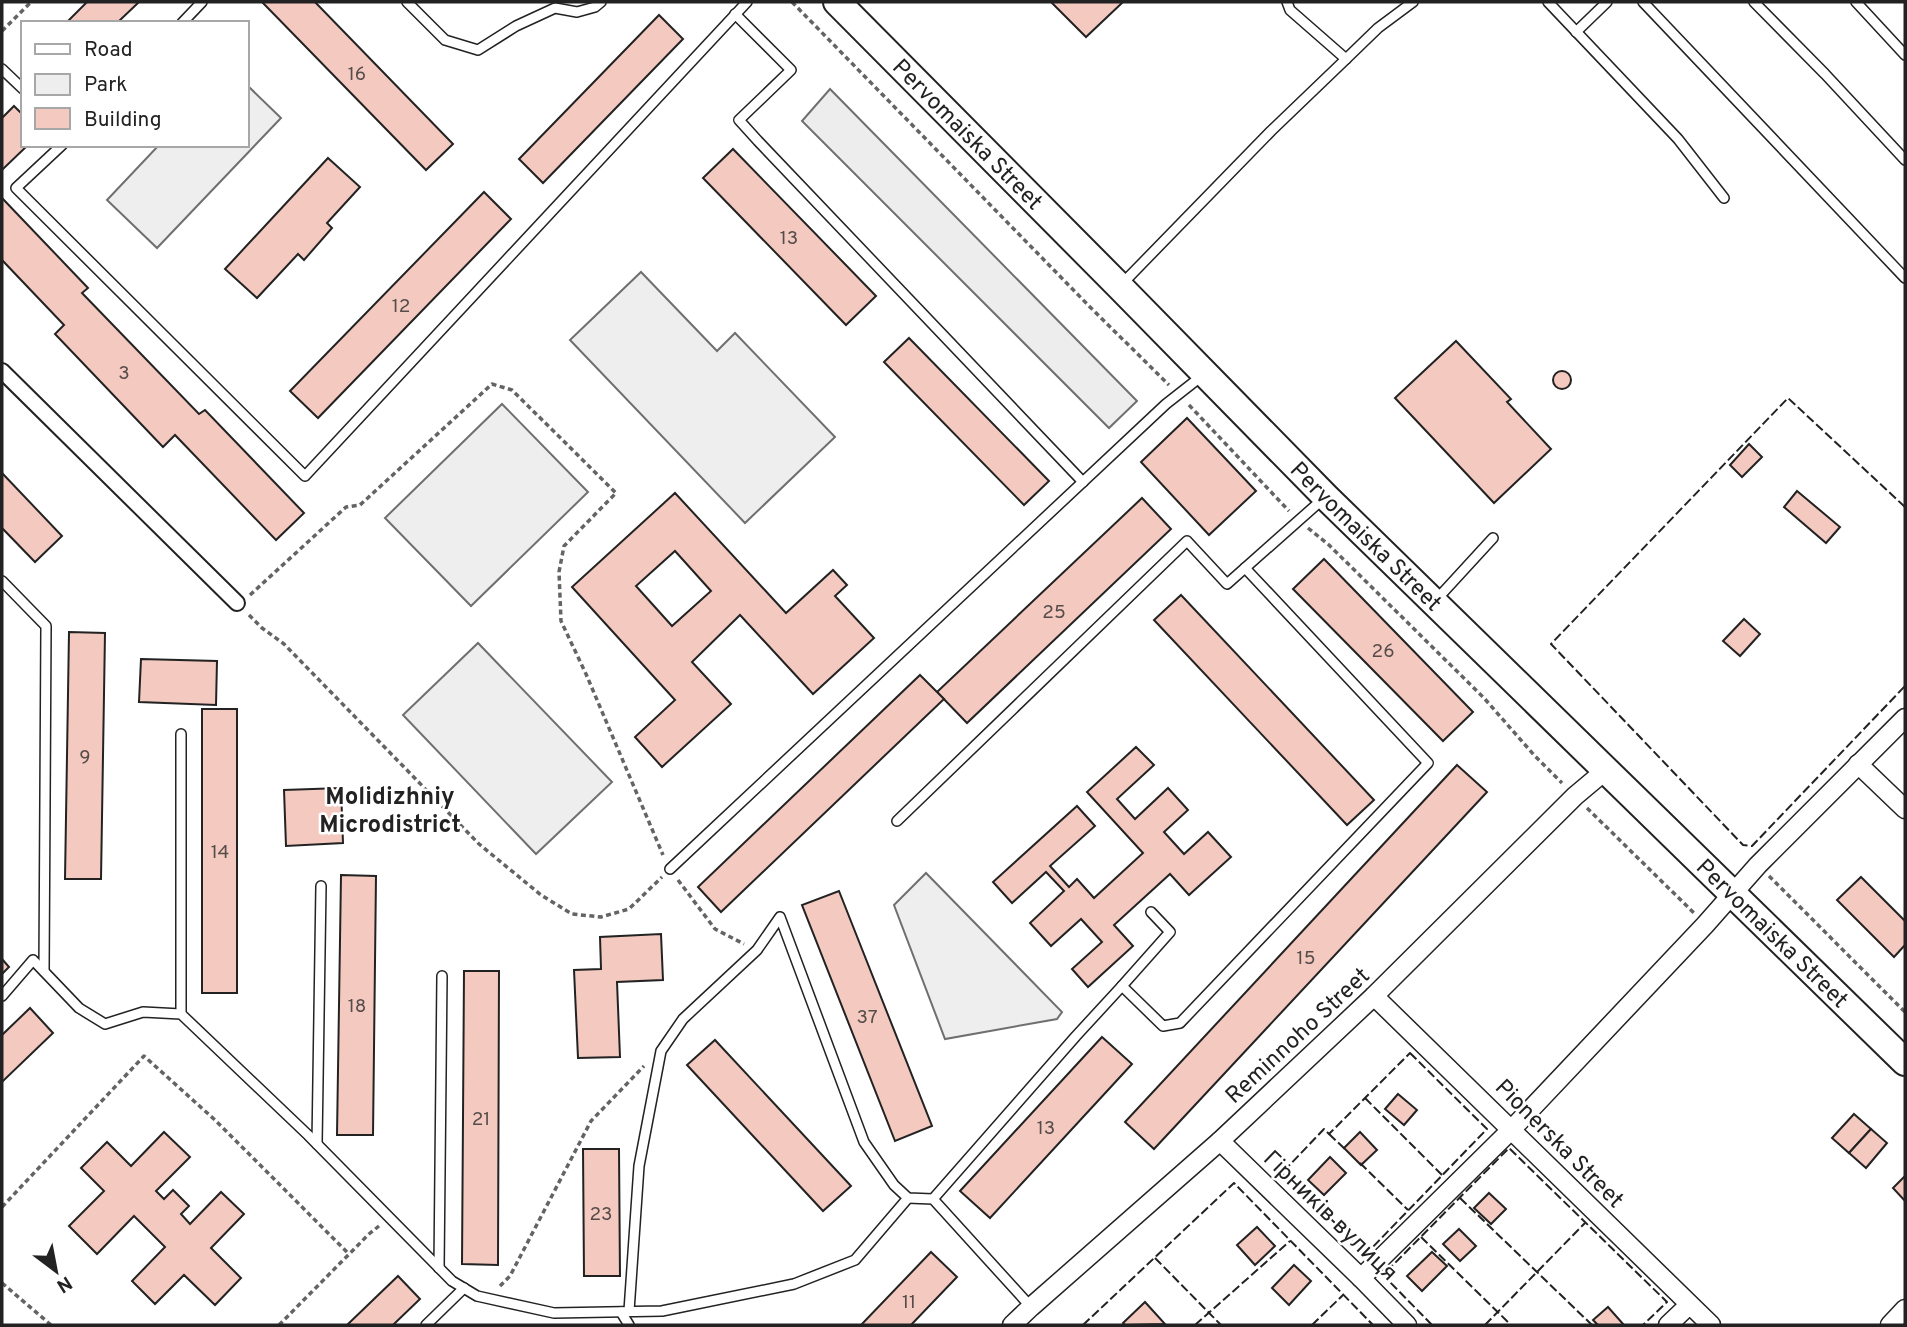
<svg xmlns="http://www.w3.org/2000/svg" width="1907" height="1327" viewBox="0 0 1907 1327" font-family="Overpass,sans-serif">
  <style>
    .green { fill: #eee; stroke: #6f6f6f; stroke-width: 2 }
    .parking { fill: #ededed; stroke: #6f6f6f; stroke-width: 2 }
    .building { fill: #f3c9c0; stroke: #222; stroke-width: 2; fill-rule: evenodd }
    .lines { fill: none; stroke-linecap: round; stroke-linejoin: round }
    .service-casing { stroke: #222; stroke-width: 12 }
    .pedestrian-casing { stroke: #222; stroke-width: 18 }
    .minor-casing { stroke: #222; stroke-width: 21 }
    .secondary-casing { stroke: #222; stroke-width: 30 }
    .path { stroke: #646464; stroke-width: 3.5; stroke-dasharray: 5 3.5; stroke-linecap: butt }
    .service { stroke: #fff; stroke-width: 9 }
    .pedestrian { stroke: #fff; stroke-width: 14 }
    .minor { stroke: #fff; stroke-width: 18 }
    .secondary { stroke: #fff; stroke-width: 26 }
    .fence { stroke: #222; stroke-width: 2; stroke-dasharray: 9 3.5; stroke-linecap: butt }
    .labels { text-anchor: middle; stroke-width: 5; stroke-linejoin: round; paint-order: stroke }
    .number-label { font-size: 19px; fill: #564c4a }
    .street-label { font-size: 23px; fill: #222; stroke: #fff }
    .neighbourhood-label { font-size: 24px; font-weight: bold; fill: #222; stroke: #fff }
  </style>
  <rect width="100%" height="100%" fill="#fff"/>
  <g class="green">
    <polygon points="247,85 281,118 157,248 107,200 159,145 247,145"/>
    <polygon points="641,272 717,351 735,333 835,437 745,523 570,340"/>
    <polygon points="502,404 588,492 471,606 385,518"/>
    <polygon points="478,643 612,782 536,854 403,715"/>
    <polygon points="926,873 1062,1012 1057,1019 945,1039 894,905"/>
  </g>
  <polygon class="parking" points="830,89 1137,401 1109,428 802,121"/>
  <g class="building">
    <polygon points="87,2 139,2 117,23 66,23"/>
    <polygon points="262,2 315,2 453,144 426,170"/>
    <polygon points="1051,2 1123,2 1086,37"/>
    <polygon points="659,15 683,39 543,183 519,159"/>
    <polygon points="14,106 23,115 23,145 28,145 2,170 2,118"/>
    <polygon points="733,149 876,296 846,325 703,178"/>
    <polygon points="328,158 360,187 327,223 332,228 304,260 298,254 257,298 225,269"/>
    <polygon points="484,192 511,219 318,418 290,391"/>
    <polygon points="2,198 88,288 82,293 199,414 205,410 304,513 276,540 175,435 163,447 55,334 64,325 2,260"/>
    <polygon points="909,338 1049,481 1024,505 884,362"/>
    <polygon points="1456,341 1511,399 1507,402 1551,449 1494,503 1395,398"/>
    <circle cx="1562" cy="380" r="9"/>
    <polygon points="1187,418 1256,491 1209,535 1141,462"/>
    <polygon points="1749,444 1762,457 1742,477 1730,465"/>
    <polygon points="2,473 62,536 35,562 2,528"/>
    <polygon points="1797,491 1840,527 1826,543 1784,507"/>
    <path d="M675,493l111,120 47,-43 14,15 -12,11 39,42 -61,56 -73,-79 -48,47 39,42 -69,63 -27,-30 40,-37 -103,-113zM675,551l36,40 -39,35 -36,-40z"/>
    <polygon points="1142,498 1171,529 967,723 937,692"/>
    <polygon points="1324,559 1473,712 1443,741 1293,589"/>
    <polygon points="1181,595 1374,800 1347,825 1154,620"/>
    <polygon points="1744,619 1760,634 1740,656 1723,641"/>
    <polygon points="69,632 105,633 101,879 65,879"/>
    <polygon points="141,659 217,661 216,705 139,702"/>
    <polygon points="920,675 944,699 721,912 698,887"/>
    <rect x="202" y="709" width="35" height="284"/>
    <polygon points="1136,747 1154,765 1117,799 1135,819 1168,788 1188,810 1164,832 1184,854 1208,832 1231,857 1189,895 1170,874 1114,925 1133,946 1088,987 1072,969 1102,942 1081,919 1051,946 1030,923 1064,891 1046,872 1012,903 993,882 1077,806 1095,826 1050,866 1069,887 1077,879 1094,898 1143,853 1087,792"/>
    <polygon points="1457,765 1487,792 1154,1149 1125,1122"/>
    <polygon points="341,788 343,843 286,846 284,790"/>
    <polygon points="341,875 376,876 373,1135 337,1135"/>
    <polygon points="1861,877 1905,921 1905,945 1894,957 1837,900"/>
    <polygon points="839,891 932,1126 895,1141 802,905"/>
    <polygon points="661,934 663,980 617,982 620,1057 578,1058 574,970 601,969 600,937"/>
    <polygon points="2,959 9,967 2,974"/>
    <polygon points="464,971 499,971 498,1265 462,1264"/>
    <polygon points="30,1008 53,1033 2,1082 2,1035"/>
    <polygon points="1102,1037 1132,1064 990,1218 960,1191"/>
    <polygon points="715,1040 851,1186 823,1211 687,1065"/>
    <polygon points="1398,1094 1417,1110 1404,1125 1385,1109"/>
    <polygon points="1854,1114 1871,1129 1849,1153 1832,1138"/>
    <polygon points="1871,1129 1887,1143 1866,1168 1849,1153"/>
    <polygon points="164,1132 190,1157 156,1191 164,1199 173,1190 189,1206 181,1214 190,1224 221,1192 244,1214 211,1248 241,1278 215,1305 184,1275 155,1304 132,1281 165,1247 134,1216 97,1254 69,1226 104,1191 81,1168 107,1142 131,1166"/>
    <polygon points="1360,1132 1377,1150 1361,1165 1344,1148"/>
    <polygon points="583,1149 619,1149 620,1276 584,1276"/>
    <polygon points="1330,1157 1346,1173 1324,1195 1308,1180"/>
    <polygon points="1905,1176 1905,1201 1893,1188"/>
    <polygon points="1489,1193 1506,1209 1491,1224 1474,1208"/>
    <polygon points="1257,1227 1275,1246 1255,1265 1237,1245"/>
    <polygon points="1459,1229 1476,1246 1460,1261 1443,1244"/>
    <polygon points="931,1252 957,1277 911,1325 861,1325"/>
    <polygon points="1432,1252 1447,1266 1422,1291 1407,1276"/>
    <polygon points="1294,1265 1311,1281 1289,1305 1272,1288"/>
    <polygon points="398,1276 420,1299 393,1325 347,1325"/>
    <polygon points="1145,1302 1165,1324 1125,1325 1123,1323"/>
    <polygon points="1608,1307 1624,1325 1598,1325 1593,1320"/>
  </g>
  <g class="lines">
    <g class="service-casing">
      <g id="service">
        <polyline points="407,2 445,40 478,50 516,26 555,8 577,12 595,7 601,2"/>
        <polyline points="1287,2 1290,10 1346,59"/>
        <polyline points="1548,2 1678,139 1724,198"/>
        <polyline points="1643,2 1905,278"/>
        <polyline points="1754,2 1825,74 1905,160"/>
        <polyline points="1856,2 1905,55"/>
        <polyline points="735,14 791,70 739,120 758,141 1083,482"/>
        <polyline points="182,23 202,2"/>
        <polyline points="1576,32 1607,2"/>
        <polyline points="2,69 23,89"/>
        <polyline points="62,145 16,188 305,476 747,2"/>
        <polyline points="1121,285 1271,131 1346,59 1378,28 1413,2"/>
        <polyline points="2,581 46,626 44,971"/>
        <polyline points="1437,599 1493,538"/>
        <polyline points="897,821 1187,541 1227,584 1324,498"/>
        <polyline points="670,869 1166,404 1203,375"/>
        <polyline points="1151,912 1170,932 1122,986 1163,1026 1180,1023 1428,763 1245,568"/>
        <polyline points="2,996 33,960 79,1008 105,1024 143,1012 181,1014 308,1135 452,1281 477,1296 554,1313 662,1311 794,1284 855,1260 908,1198"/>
        <polyline points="181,1014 181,734"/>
        <polyline points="317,1144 321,886"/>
        <polyline points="933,1199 1076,1036 1122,986"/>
        <polyline points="439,1268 442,976"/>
        <polyline points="629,1311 639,1166 661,1051 683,1019 757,950 780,917 864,1142 894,1185 908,1198 933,1199 1031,1307"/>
        <polyline points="621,1312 629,1325"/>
        <polyline points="426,1325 464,1288"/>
      </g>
    </g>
    <g class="pedestrian-casing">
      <polyline id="pedestrian" points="2,371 237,603"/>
    </g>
    <g class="minor-casing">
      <g id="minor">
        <polyline points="1858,764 1905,809"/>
        <polyline points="1374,996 1711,1325"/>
        <polyline points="1220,1141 1361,1278 1407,1325"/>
        <polyline points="1361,1278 1512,1129 1705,925 1758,865 1905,718"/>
        <polyline points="1012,1325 1031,1307 1220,1141 1374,996 1575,796 1606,770"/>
        <polyline points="1668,1325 1689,1305"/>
        <polyline points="1890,1325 1905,1309"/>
      </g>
    </g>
    <g class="secondary-casing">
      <g id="secondary">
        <path id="s1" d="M837,2l282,284 207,211 579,565"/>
      </g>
    </g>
    <g class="path">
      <polyline points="792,2 1091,308 1169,385"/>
      <polyline points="2,31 31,2"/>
      <polyline points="1189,405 1289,511"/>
      <polyline points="1308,528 1329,545 1484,698 1534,755 1562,783"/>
      <polyline points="250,595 346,507 360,505 492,384 512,390 616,493 564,546 559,572 561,621 586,674 663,855"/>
      <polyline points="249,615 262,628 284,644 479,844 541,895 572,914 601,917 629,909 662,877"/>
      <polyline points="1587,808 1694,913"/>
      <polyline points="1769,876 1905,1012"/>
      <polyline points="678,880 715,929 744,944"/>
      <polyline points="2,1207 144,1056 215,1120 349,1254"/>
      <polyline points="2,1283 51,1325"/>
      <polyline points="500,1286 510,1276 591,1121 644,1066"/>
      <polyline points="279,1325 369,1234 379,1226"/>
    </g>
    <use href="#service" class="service"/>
    <use href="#pedestrian" class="pedestrian"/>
    <use href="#minor" class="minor"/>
    <use href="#secondary" class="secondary"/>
    <g class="fence">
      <polyline points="1905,507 1788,398 1551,644 1743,845 1752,846 1905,686"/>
      <polygon points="1410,1053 1487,1129 1367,1253 1282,1173 1324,1129 1329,1134"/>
      <polyline points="1365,1098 1442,1175"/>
      <polyline points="1329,1134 1347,1151"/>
      <polyline points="1360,1163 1408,1210"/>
      <polyline points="1460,1198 1592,1325"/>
      <polyline points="1421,1237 1511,1325"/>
      <polyline points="1155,1258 1221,1325"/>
      <polyline points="1083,1325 1234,1183 1373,1325"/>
      <polyline points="1195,1325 1290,1241"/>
      <polyline points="1312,1325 1343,1295"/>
      <polyline points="1432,1325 1383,1275 1509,1148 1667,1302 1643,1325"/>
      <polyline points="1485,1325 1585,1223"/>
    </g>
  </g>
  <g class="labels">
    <g class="number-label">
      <text x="357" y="80">16</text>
      <text x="789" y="244">13</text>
      <text x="401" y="312">12</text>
      <text x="124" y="379">3</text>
      <text x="1054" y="618">25</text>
      <text x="1383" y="657">26</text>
      <text x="85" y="763">9</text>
      <text x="220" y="858">14</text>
      <text x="1306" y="964">15</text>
      <text x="357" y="1012">18</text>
      <text x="867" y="1023">37</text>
      <text x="481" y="1125">21</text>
      <text x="1046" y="1134">13</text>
      <text x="601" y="1220">23</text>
      <text x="909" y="1308">11</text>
    </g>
    <g class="street-label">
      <text dy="8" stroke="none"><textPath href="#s1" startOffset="186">Pervomaiska Street</textPath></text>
      <text dy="8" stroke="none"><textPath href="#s1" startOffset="752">Pervomaiska Street</textPath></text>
      <text dy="8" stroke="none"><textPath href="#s1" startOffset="1320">Pervomaiska Street</textPath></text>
      <text transform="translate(1297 1035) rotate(-43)" y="8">Reminnoho Street</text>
      <text transform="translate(1560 1143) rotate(45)" y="8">Pionerska Street</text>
      <text transform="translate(1331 1215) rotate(44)" y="8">Гірників вулиця</text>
    </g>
    <g class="neighbourhood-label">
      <text x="390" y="804">Molidizhniy<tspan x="390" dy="28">Microdistrict</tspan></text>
    </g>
  </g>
  <rect width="1907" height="1327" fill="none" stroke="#222222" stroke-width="7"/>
  <rect x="21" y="21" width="228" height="126" fill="#ffffff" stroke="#a7a7a7" stroke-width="2"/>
  <rect x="35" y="44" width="35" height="10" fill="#ffffff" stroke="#a7a7a7" stroke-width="2"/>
  <text x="84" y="56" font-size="21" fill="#222222">Road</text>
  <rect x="35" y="74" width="35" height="21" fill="#eeeeee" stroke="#a7a7a7" stroke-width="2"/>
  <text x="84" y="91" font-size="21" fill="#222222">Park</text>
  <rect x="35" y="108" width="35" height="21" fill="#f3c9c0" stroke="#a7a7a7" stroke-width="2"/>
  <text x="84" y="126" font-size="21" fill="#222222">Building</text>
  <g transform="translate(56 1271) rotate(148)" stroke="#ffffff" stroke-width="5" paint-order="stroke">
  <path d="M0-5L12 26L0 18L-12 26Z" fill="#222222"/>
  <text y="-10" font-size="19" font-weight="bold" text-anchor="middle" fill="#222222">N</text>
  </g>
</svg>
